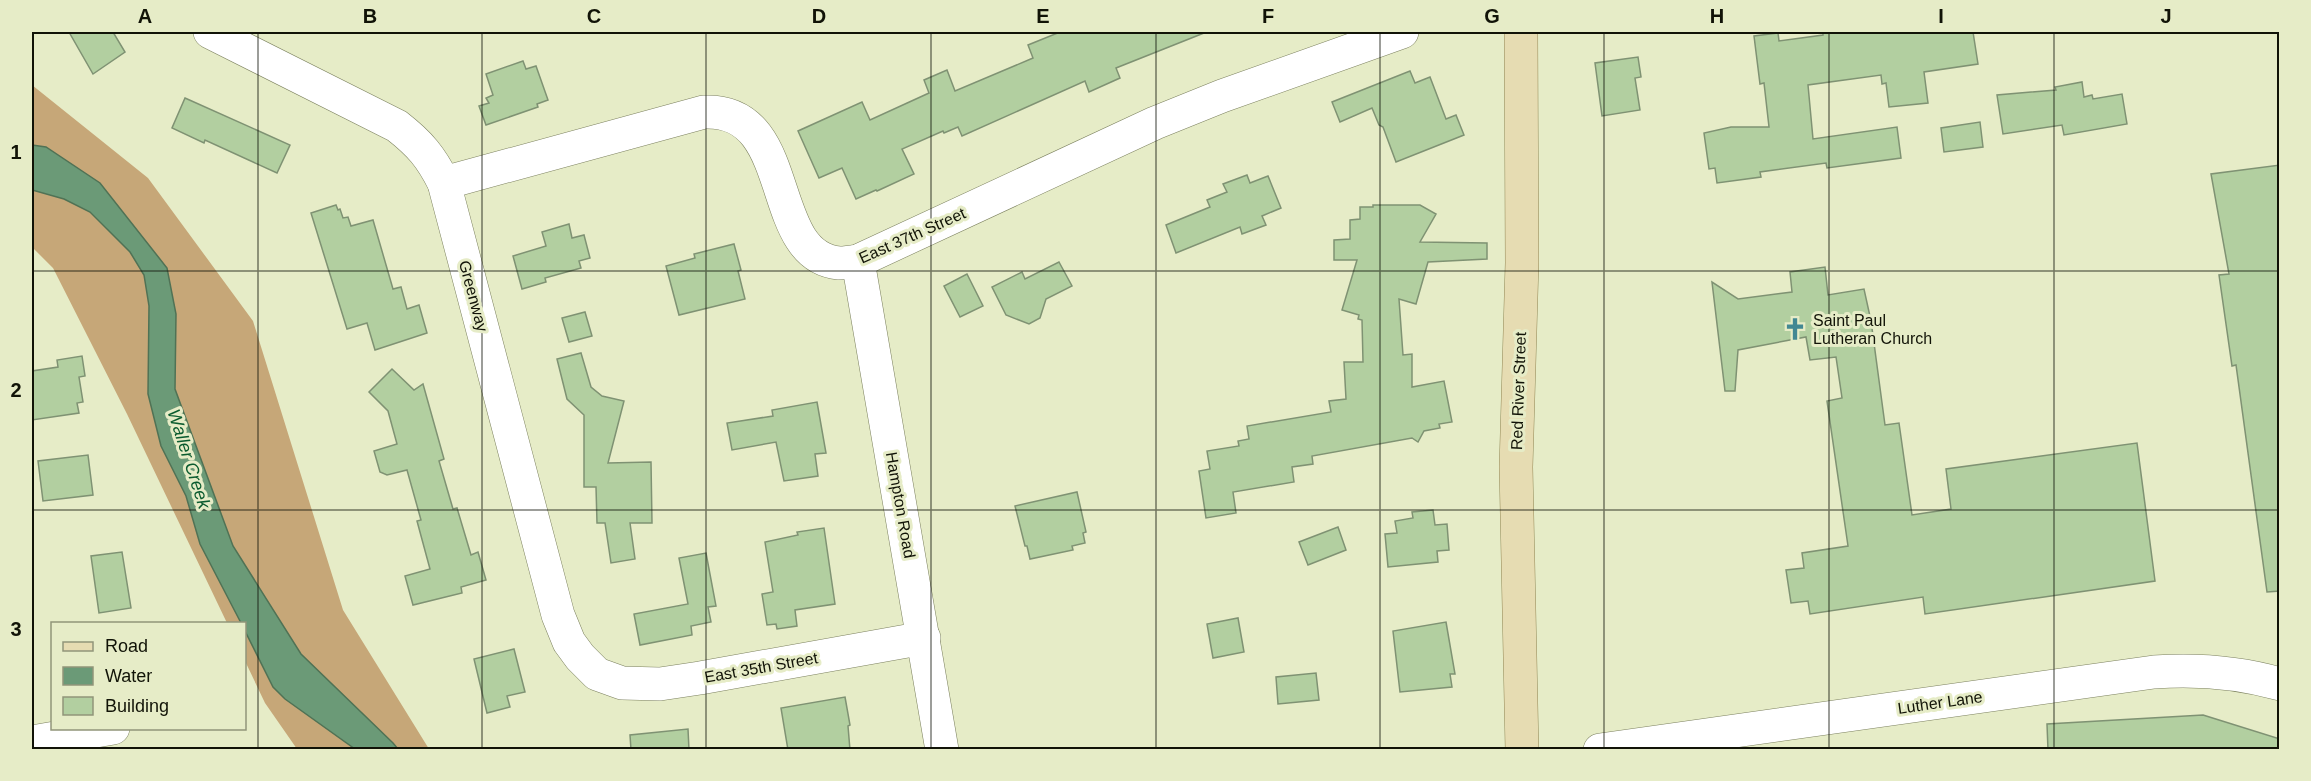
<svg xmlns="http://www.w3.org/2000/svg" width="2311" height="781" viewBox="0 0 2311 781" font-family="Helvetica,sans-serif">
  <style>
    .forest { fill: #c6a778 }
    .water { fill: #6b9a77; stroke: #507255; stroke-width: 1.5 }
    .building { fill: #b2cfa0; stroke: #7f9273; stroke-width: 1.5 }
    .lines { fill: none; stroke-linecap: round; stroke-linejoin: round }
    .minor-casing { stroke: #7c815f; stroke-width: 34 }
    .major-casing { stroke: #918755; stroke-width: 34 }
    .minor { stroke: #fff; stroke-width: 33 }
    .major { stroke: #e6dcb2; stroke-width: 33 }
    .grid { fill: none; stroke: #111307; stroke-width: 1.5; stroke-opacity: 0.55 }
    .labels { text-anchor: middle; stroke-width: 6; stroke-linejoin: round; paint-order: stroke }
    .street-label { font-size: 16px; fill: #111307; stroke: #e6ecc7 }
    .poi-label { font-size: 16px; fill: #111307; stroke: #e6ecc7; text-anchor: start }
    .water-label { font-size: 18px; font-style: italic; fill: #0b5b2f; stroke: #e6ecc7 }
    .neatline { fill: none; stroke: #111307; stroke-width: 2 }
    .grid-label { font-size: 20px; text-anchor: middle; font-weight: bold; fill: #111307 }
  </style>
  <rect width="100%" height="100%" fill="#e6ecc7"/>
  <polygon class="forest" points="32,85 148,178 253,321 343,610 429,749 297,749 265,703 245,661 244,624 227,623 127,414 53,268 32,247"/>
  <polygon class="water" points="32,145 46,147 100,183 167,268 176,314 175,389 233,546 301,654 393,743 398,749 355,749 285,699 273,687 245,631 244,624 241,623 200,544 186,496 161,446 148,394 149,306 144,275 130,252 90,212 64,199 32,190"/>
  <g class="building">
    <polygon points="69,32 113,32 125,52 93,74"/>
    <polygon points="1060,32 1204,33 1116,68 1120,78 1089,92 1085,81 962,136 958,127 944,133 943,131 902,149 914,174 877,191 876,190 856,199 842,168 819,178 798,131 862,102 870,120 929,93 924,80 947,70 955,91 1033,58 1028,45"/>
    <polygon points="1823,32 1973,32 1978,64 1924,72 1928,103 1889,107 1886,83 1882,84 1881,75 1808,85 1813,139 1897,127 1901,158 1827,168 1826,163 1760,172 1761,177 1717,183 1715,168 1709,169 1704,133 1731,127 1769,127 1764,83 1760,84 1754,36 1778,33 1779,41 1823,35"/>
    <polygon points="1638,57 1641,77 1635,78 1640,110 1602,116 1595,63"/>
    <polygon points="523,61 526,69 536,66 548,100 537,104 538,107 486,125 479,106 489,103 486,98 493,95 486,74"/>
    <polygon points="1410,71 1415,83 1430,77 1446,119 1456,115 1464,135 1396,162 1383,127 1379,125 1372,108 1340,122 1332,102"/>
    <polygon points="2082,82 2084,97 2092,95 2093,99 2122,94 2127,124 2064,135 2062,125 2003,134 1997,95 2056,90 2055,87"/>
    <polygon points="185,98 290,145 277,173 205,140 204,143 172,128"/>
    <polygon points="1980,122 1983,147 1944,152 1941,128"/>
    <polygon points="2280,165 2280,591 2267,592 2236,365 2232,366 2219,275 2229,274 2211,174"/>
    <polygon points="1247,175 1250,183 1268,176 1281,208 1262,216 1266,225 1242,234 1240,227 1176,253 1166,225 1210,207 1207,200 1227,192 1223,184"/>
    <polygon points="336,205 338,210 340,209 343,218 348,217 351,226 373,220 393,289 401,287 407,309 419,305 427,333 375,350 367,323 347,329 311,213"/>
    <polygon points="1373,205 1420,205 1436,214 1420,242 1487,243 1487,259 1428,262 1416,304 1399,299 1403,355 1412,354 1412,387 1444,381 1452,422 1439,424 1440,428 1424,431 1418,442 1412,438 1312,456 1313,464 1292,467 1294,482 1233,492 1236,513 1206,518 1199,471 1210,469 1207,451 1239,446 1238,441 1249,439 1247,426 1331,412 1329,401 1346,399 1344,362 1363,362 1362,320 1358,319 1359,315 1342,310 1357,260 1334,260 1334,240 1350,239 1350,220 1360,219 1360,207 1373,207"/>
    <polygon points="569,224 572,238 584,235 590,258 579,261 581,268 545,278 546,282 522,289 513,256 546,246 542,232"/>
    <polygon points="734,244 741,270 738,271 745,299 679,315 666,266 695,258 694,254"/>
    <polygon points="1059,262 1072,286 1046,299 1040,318 1029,324 1006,315 992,287 1022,272 1025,279"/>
    <polygon points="1825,267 1828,295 1864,289 1871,321 1885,425 1899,423 1912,515 1951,509 1946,469 2137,443 2155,581 1925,614 1923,597 1810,614 1808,601 1791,603 1786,570 1804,568 1802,553 1848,546 1827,401 1842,398 1836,357 1810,360 1806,337 1738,350 1735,391 1725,391 1712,282 1738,299 1792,292 1790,272"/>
    <polygon points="967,274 983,306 960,317 944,286"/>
    <polygon points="585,312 592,336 569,342 562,318"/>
    <polygon points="581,353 591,387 602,396 624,401 608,463 651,462 652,523 630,523 635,559 611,563 605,523 597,523 596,487 584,487 584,415 567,399 557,359"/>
    <polygon points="82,356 85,376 79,377 83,402 77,403 79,413 32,420 32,371 58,367 57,360"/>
    <polygon points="392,369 414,390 423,384 444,459 439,461 453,509 457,508 471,555 478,552 486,580 461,587 462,593 413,605 405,576 430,569 417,521 421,520 407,470 387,475 380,472 374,451 397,444 388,411 369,392"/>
    <polygon points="817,402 826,453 815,454 818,476 784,481 776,442 732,450 727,423 773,416 772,410"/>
    <polygon points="88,455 93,495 43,501 38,461"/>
    <polygon points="1077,492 1086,532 1083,533 1085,543 1072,546 1073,550 1030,559 1027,546 1025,546 1015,506"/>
    <polygon points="1433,510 1435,525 1447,524 1449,550 1437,551 1438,562 1388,567 1385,534 1397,533 1395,521 1413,518 1412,512"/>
    <polygon points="1338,527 1346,550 1308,565 1299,542"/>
    <polygon points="824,528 835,604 795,610 797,626 777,629 776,624 767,625 762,594 773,592 765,542 798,535 797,532"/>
    <polygon points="122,552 131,608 99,613 91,556"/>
    <polygon points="706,553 716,606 708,607 711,622 691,626 692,635 640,645 634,614 688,604 679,558"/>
    <polygon points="1238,618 1244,652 1213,658 1207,624"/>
    <polygon points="1446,622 1455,674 1450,674 1452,687 1400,692 1393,631"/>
    <polygon points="514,649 525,692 507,696 510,707 487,713 474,659"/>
    <polygon points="1316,673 1319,700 1278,704 1276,677"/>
    <polygon points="845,697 850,725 848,726 850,750 788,750 781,708"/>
    <polygon points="2203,715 2280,739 2280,750 2048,750 2047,724"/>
    <polygon points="688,729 689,750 631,750 630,735"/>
  </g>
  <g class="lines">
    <g class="minor-casing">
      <g id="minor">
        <path d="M210,32l187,94c23,18 34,31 47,57l114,432 11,27 11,15 17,17 25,9 38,1 40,-6 224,-40"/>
        <path d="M444,183l260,-71c95,-4 59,144 135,151 6,0 13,-1 19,-2l297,-138 67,-27 180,-64"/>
        <polyline points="858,261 942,750"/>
        <polyline points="32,742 113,728"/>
        <path d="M1600,750l554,-78c43,-3 84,0 126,12"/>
      </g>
    </g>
    <g class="major-casing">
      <polyline id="major" points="1521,32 1522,263 1516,467 1522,750"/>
    </g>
    <use href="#minor" class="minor"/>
    <use href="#major" class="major"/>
  </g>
  <path class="grid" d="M258,32v718M482,32v718M706,32v718M931,32v718M1156,32v718M1380,32v718M1604,32v718M1829,32v718M2054,32v718M32,271h2248M32,510h2248"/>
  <defs>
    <g id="church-bare" transform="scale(1.8)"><path d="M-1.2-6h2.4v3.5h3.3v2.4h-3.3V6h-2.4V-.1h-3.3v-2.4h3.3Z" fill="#428893" stroke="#e6ecc7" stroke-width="2.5" paint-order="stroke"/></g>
  </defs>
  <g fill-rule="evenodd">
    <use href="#church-bare" x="1795" y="329"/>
  </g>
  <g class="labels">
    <g class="street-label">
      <text transform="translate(912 235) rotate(-24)" y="6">East 37th Street</text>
      <text transform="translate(474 296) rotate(75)" y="6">Greenway</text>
      <text transform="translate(1518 391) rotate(-88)" y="6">Red River Street</text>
      <text transform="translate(901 505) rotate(80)" y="6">Hampton Road</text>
      <text transform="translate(761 667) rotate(-10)" y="6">East 35th Street</text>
      <text transform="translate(1940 702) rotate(-8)" y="6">Luther Lane</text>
    </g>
    <g class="poi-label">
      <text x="1813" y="326">Saint Paul<tspan x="1813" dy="18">Lutheran Church</tspan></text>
    </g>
    <g class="water-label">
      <text transform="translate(189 459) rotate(72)" y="6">Waller Creek</text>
    </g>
  </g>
  <rect width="2311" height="781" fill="none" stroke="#e6ecc7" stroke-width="66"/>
  <rect x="51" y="622" width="195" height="108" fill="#e6ecc7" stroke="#91957a" stroke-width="1.5"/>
  <rect x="63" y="642" width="30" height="9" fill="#e6dcb2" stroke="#91957a" stroke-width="1.5"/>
  <text x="105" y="652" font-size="18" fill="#111307">Road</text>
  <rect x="63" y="667" width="30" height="18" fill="#6b9a77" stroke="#91957a" stroke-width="1.5"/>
  <text x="105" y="682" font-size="18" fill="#111307">Water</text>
  <rect x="63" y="697" width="30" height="18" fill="#b2cfa0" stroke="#91957a" stroke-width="1.5"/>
  <text x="105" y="712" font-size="18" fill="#111307">Building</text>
  <rect x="33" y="33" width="2245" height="715" class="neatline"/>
  <g class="grid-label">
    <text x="145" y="23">A</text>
    <text x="370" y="23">B</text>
    <text x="594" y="23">C</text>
    <text x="819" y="23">D</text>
    <text x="1043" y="23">E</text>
    <text x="1268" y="23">F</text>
    <text x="1492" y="23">G</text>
    <text x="1717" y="23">H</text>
    <text x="1941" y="23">I</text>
    <text x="2166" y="23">J</text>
    <text x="16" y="159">1</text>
    <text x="16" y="397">2</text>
    <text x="16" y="636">3</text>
  </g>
</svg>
